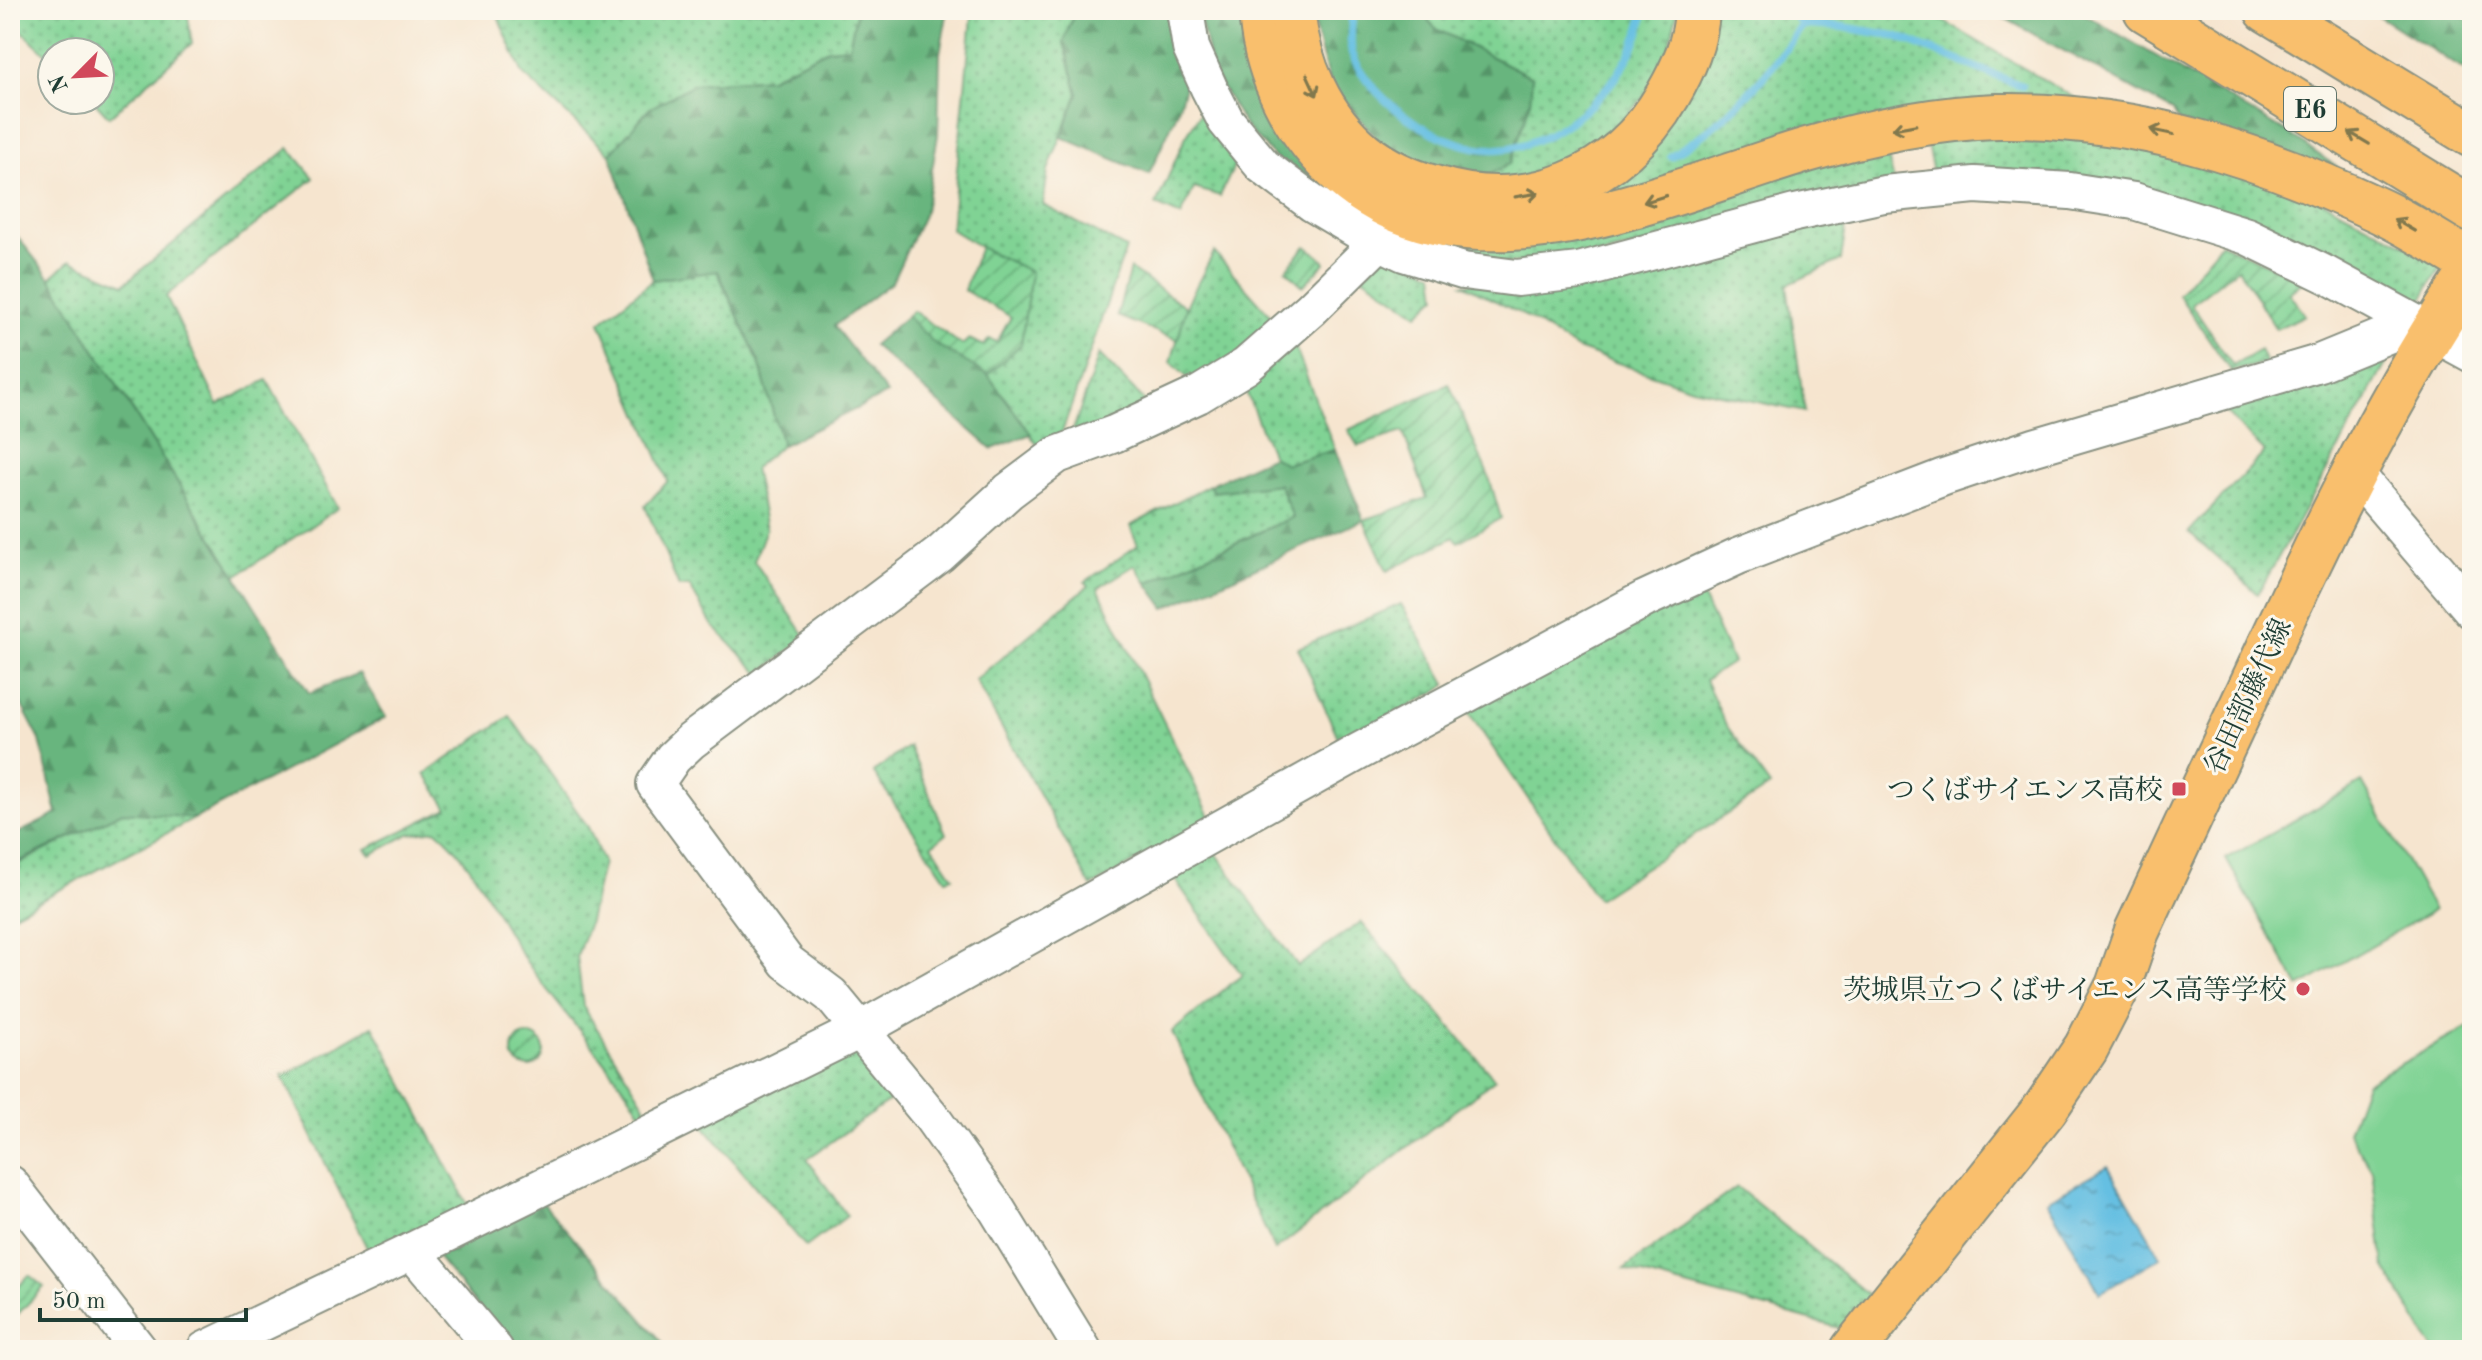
<svg xmlns="http://www.w3.org/2000/svg" width="2482" height="1360" viewBox="0 0 2482 1360" font-family="'Old Standard TT','Noto Serif JP',serif">
  <style>
    .grass { fill: url(#grass-dots); stroke: #508864; stroke-width: 2 }
    .forest { fill: url(#forest-firs); stroke: #447959; stroke-width: 2 }
    .garden { fill: url(#garden-furrows); stroke: #508864; stroke-width: 2 }
    .pitch { fill: #80d394; stroke: #508864; stroke-width: 2 }
    .water { fill: url(#water-ripples); stroke: #427e8b; stroke-width: 2 }
    .lines { fill: none; stroke-linecap: round; stroke-linejoin: round }
    .stream { stroke: #65bfe2; stroke-width: 8 }
    .minor-casing { stroke: #8a9182; stroke-width: 40 }
    .major-casing { stroke: #8a9182; stroke-width: 48 }
    .highway-casing { stroke: #8a9182; stroke-width: 48 }
    .minor { stroke: #fff; stroke-width: 36 }
    .major { stroke: #f9bf6d; stroke-width: 44 }
    .highway { stroke: #f9bf6d; stroke-width: 44 }
    .oneway { stroke: #81784e }
    .poi-dot { fill: #d1495b; stroke: #fbf7ec; stroke-width: 3 }
    .labels { text-anchor: middle; stroke-width: 6; stroke-linejoin: round; paint-order: stroke }
    .shield { fill: #fbf7ec; stroke: #61756b; stroke-width: 2 }
    .shield-label { font-size: 26px; font-weight: bold; fill: #1f3d34 }
    .street-label { font-size: 28px; fill: #1f3d34; stroke: #fbf7ec }
    .poi-label { font-size: 28px; fill: #1f3d34; stroke: #fbf7ec; text-anchor: end }
  </style>
  <defs>
    <pattern id="grass-dots" width="8" height="8" patternUnits="userSpaceOnUse" patternTransform="scale(2)"><rect width="8" height="8" fill="#80d394"/><path d="M2 2h.1M6 6h.1" fill="none" stroke="#68ac7a" stroke-width="1.8" stroke-linecap="round"/></pattern>
    <pattern id="forest-firs" width="22" height="20" patternUnits="userSpaceOnUse" patternTransform="scale(2)"><rect width="22" height="20" fill="#68b57e"/><path d="M5 1l3.5 6h-7zM16 11l3.5 6h-7z" fill="#559468"/></pattern>
    <pattern id="garden-furrows" width="10" height="10" patternUnits="userSpaceOnUse" patternTransform="scale(2)"><rect width="10" height="10" fill="#80d394"/><path d="M-1 1l2-2M0 10L10 0M9 11l2-2" fill="none" stroke="#68ac7a"/></pattern>
    <pattern id="water-ripples" width="26" height="14" patternUnits="userSpaceOnUse" patternTransform="scale(2)"><rect width="26" height="14" fill="#65bfe2"/><path d="M2 4q2-2 4 0t4 0M15 11q2-2 4 0t4 0" fill="none" stroke="#539cb8"/></pattern>
  </defs>
  <rect width="100%" height="100%" fill="#fbf7ec"/>
  <filter id="ink" filterUnits="userSpaceOnUse"><feTurbulence type="fractalNoise" baseFrequency=".0125" numOctaves="2"/><feDisplacementMap in="SourceGraphic" scale="16" xChannelSelector="R" yChannelSelector="G"/><feConvolveMatrix kernelMatrix="1 2 1 2 8 2 1 2 1" color-interpolation-filters="sRGB"/></filter>
  <filter id="wash" filterUnits="userSpaceOnUse"><feTurbulence type="fractalNoise" baseFrequency=".006" numOctaves="4" result="noise"/><feDisplacementMap in="SourceGraphic" scale="32" xChannelSelector="R" yChannelSelector="G"/><feGaussianBlur stdDeviation="1.8" result="paint"/><feColorMatrix in="noise" values="0 0 0 0 0 0 0 0 0 0 0 0 0 0 0 0 0 1.4 0 .05"/><feComposite in="paint" operator="in"/></filter>
  <g filter="url(#wash)">
    <rect width="100%" height="100%" fill="#f6e5cf"/>
    <g class="grass">
      <polygon points="10,10 187,10 192,43 109,117 93,100 100,100 100,52 52,52 52,60 10,19"/>
      <polygon points="495,10 857,10 849,47 828,49 770,78 694,84 649,109 610,154 523,74"/>
      <polygon points="978,10 1075,10 1064,43 1078,94 1048,170 1043,205 1126,248 1057,447 1045,456 988,375 1021,344 1031,272 980,247 951,229 972,17"/>
      <polygon points="1419,10 1678,10 1668,51 1653,87 1601,143 1567,164 1521,178 1484,178 1532,77 1436,29"/>
      <polygon points="1708,10 1924,10 2078,100 1581,205"/>
      <polygon points="1206,104 1239,156 1220,196 1194,188 1181,216 1156,205 1185,138"/>
      <polygon points="1966,133 2113,136 2306,192 2442,264 2418,307 2238,219 1934,177 1926,140"/>
      <polygon points="1885,146 1895,185 1597,256 1473,266 1406,232"/>
      <polygon points="289,148 314,178 166,296 218,405 267,380 338,508 236,576 50,278 70,261 124,284"/>
      <polygon points="1847,219 1841,260 1787,285 1805,412 1692,388 1577,349 1525,316 1463,284 1626,275"/>
      <polygon points="1214,252 1280,326 1195,385 1171,362 1188,302"/>
      <polygon points="1387,253 1434,273 1437,296 1418,314 1363,276"/>
      <polygon points="717,271 759,362 782,445 754,468 766,529 754,561 806,637 760,674 713,626 689,586 679,587 645,506 668,481 600,322 653,280"/>
      <polygon points="1292,339 1335,450 1286,464 1272,456 1241,379"/>
      <polygon points="2386,350 2388,360 2258,594 2189,532 2265,452 2219,406"/>
      <polygon points="1099,354 1150,407 1068,445"/>
      <polygon points="1279,484 1293,517 1147,583 1135,565 1098,588 1211,818 1091,887 975,680 1088,586 1085,582 1138,545 1130,526 1209,485 1213,492"/>
      <polygon points="1697,585 1733,662 1705,680 1726,725 1770,786 1597,899 1467,710"/>
      <polygon points="1401,604 1447,685 1341,744 1298,648"/>
      <path d="M510,716l78,111 15,35 -15,63 -11,31 6,50 66,106 -6,4c-35,-57 -84,-105 -121,-161 -28,-41 -47,-94 -86,-125l-27,4 -38,21 -5,-6 82,-41 -23,-34z"/>
      <polygon points="909,746 946,834 932,845 953,877 946,879 873,772"/>
      <polygon points="124,811 196,818 10,916 10,868"/>
      <polygon points="1213,849 1298,966 1361,922 1495,1079 1275,1250 1172,1032 1242,975 1170,872"/>
      <polygon points="373,1026 470,1209 371,1256 283,1077"/>
      <polygon points="856,1045 899,1094 807,1159 847,1216 806,1247 700,1121"/>
      <polygon points="1737,1187 1872,1298 1847,1330 1624,1269"/>
    </g>
    <g class="forest">
      <polygon points="857,10 948,10 940,53 938,135 925,211 892,282 834,326 887,394 782,445 759,362 718,271 653,280 610,154 649,109 694,84 770,78 828,49 849,47"/>
      <polygon points="1075,10 1166,10 1187,80 1177,113 1149,174 1061,137 1078,94 1064,42"/>
      <polygon points="1198,10 1244,10 1374,222 1284,167 1245,126 1213,73"/>
      <polygon points="1310,10 1419,10 1436,29 1532,77 1530,103 1510,163 1484,178 1432,169 1382,144 1330,85"/>
      <polygon points="1990,10 2077,10 2288,133 2383,199 2178,121 2173,111"/>
      <polygon points="2369,10 2453,10 2472,22 2472,75"/>
      <polygon points="10,227 50,278 309,693 359,673 386,717 196,818 123,812 10,866 10,837 57,814 40,740 10,683"/>
      <polygon points="907,316 934,343 988,375 1031,434 992,449 873,345"/>
      <polygon points="1335,450 1364,520 1165,608 1147,583 1293,517 1279,484 1213,492 1209,485 1272,456 1286,464"/>
      <polygon points="540,1199 669,1350 514,1350 433,1252"/>
    </g>
    <g class="garden">
      <polygon points="2221,243 2304,281 2289,293 2305,315 2276,329 2238,268 2191,304 2233,366 2260,350 2266,363 2231,371 2178,294"/>
      <polygon points="1306,246 1321,257 1325,263 1303,286 1286,270"/>
      <polygon points="980,247 1031,272 1021,344 988,375 934,343 907,316 913,311 962,345 969,339 984,346 989,339 997,342 1011,317 964,290"/>
      <polygon points="1130,269 1186,307 1178,340 1117,316"/>
      <polygon points="1449,384 1489,477 1501,518 1458,542 1454,537 1387,571 1364,520 1427,498 1403,432 1358,446 1348,430"/>
      <circle cx="528" cy="1051" r="16"/>
      <polygon points="29,1275 44,1287 10,1322 10,1296"/>
    </g>
    <g class="pitch">
      <polygon points="2362,782 2434,910 2299,987 2226,859"/>
      <polygon points="2472,1025 2472,1350 2434,1350 2384,1266 2372,1170 2348,1132 2366,1083"/>
    </g>
    <polygon class="water" points="2108,1166 2161,1257 2100,1293 2047,1201"/>
    <g class="lines">
      <g class="stream">
        <path d="M1353,10c-1,13 -4,31 -1,43 17,49 95,100 147,96 65,-4 138,-74 145,-139"/>
        <polyline points="1791,10 1802,25"/>
        <polyline points="1802,25 1843,27 1896,36 2022,86"/>
        <path d="M1671,156c55,-33 96,-77 131,-131"/>
      </g>
    </g>
  </g>
  <g filter="url(#ink)">
    <g class="lines">
      <g class="minor-casing">
        <g id="minor">
          <polyline points="1185,10 1191,48 1209,88 1226,121 1263,166 1312,203 1364,234 1404,253 1463,271 1517,278 1579,271 1795,213 1884,194 1975,185 2070,191 2134,201 2247,236 2327,275 2472,354"/>
          <polyline points="2354,472 2472,610"/>
          <polyline points="10,1184 139,1350"/>
          <polyline points="412,1251 495,1350"/>
          <polyline points="205,1350 412,1251 862,1029 1360,751 1645,599 1738,556 1944,477 2034,447 2319,363 2414,324"/>
          <polyline points="1083,1350 996,1208 930,1115 831,995 787,962 655,784 673,758 691,741 940,554 1009,491 1057,455 1114,434 1198,395 1246,366 1311,309 1380,241"/>
        </g>
      </g>
      <g class="major-casing">
        <path id="major" d="M1853,1350l192,-241 41,-61 32,-62 19,-55c44,-93 87,-187 131,-281 60,-130 124,-260 204,-379"/>
      </g>
      <g class="highway-casing">
        <g id="highway">
          <path d="M1261,10c3,55 27,109 65,149 129,138 332,35 481,-9 61,-18 126,-32 190,-34 136,-2 257,36 379,93 33,15 64,36 96,54"/>
          <path d="M1292,10c6,55 28,107 71,143 21,17 46,28 71,35 93,29 185,-8 234,-93 15,-26 28,-54 29,-85"/>
          <polyline points="2146,10 2472,210"/>
          <polyline points="2267,10 2472,135"/>
        </g>
      </g>
      <use href="#minor" class="minor"/>
      <use href="#major" class="major"/>
      <use href="#highway" class="highway"/>
    </g>
    <defs><path id="oneway-shaft" d="M-6 0H5M1.5-3L5.5 0L1.5 3" fill="none" stroke-width="1.6" stroke-linecap="round" stroke-linejoin="round" transform="scale(2)"/></defs>
    <g class="oneway">
      <use href="#oneway-shaft" transform="translate(1312 85) rotate(65)"/>
      <use href="#oneway-shaft" transform="translate(1904 127) rotate(170)"/>
      <use href="#oneway-shaft" transform="translate(2162 132) rotate(-168)"/>
      <use href="#oneway-shaft" transform="translate(2359 138) rotate(-149)"/>
      <use href="#oneway-shaft" transform="translate(1527 195) rotate(-9)"/>
      <use href="#oneway-shaft" transform="translate(1655 199) rotate(163)"/>
      <use href="#oneway-shaft" transform="translate(2404 225) rotate(-150)"/>
    </g>
  </g>
  <g class="poi-dot">
    <rect x="2171" y="781" width="16" height="16" rx="4"/>
    <circle cx="2303" cy="989" r="8"/>
  </g>
  <g class="labels">
    <rect class="shield" x="2284" y="87" width="52" height="44" rx="6"/>
    <g class="shield-label">
      <text x="2310" y="118">E6</text>
    </g>
    <g class="street-label">
      <text transform="translate(2247 696) rotate(-65)" y="10">谷田部藤代線</text>
    </g>
    <g class="poi-label">
      <text x="2163" y="799">つくばサイエンス高校</text>
      <text x="2287" y="999">茨城県立つくばサイエンス高等学校</text>
    </g>
  </g>
  <rect width="2482" height="1360" fill="none" stroke="#fbf7ec" stroke-width="40"/>
  <g transform="translate(76 76) rotate(246)"><circle r="38" fill="#fbf7ec" stroke="#a3ada2" stroke-width="2"/>
  <path d="M0-6L14 30L0 20L-14 30Z" fill="#d1495b"/>
  <text y="-12" font-size="22" font-weight="bold" text-anchor="middle" fill="#1f3d34">N</text>
  </g>
  <path d="M40 1308v12h206v-12" fill="none" stroke="#1f3d34" stroke-width="4"/>
  <text x="52" y="1308" font-size="24" fill="#1f3d34" stroke="#fbf7ec" stroke-width="6" paint-order="stroke">50 m</text>
</svg>
